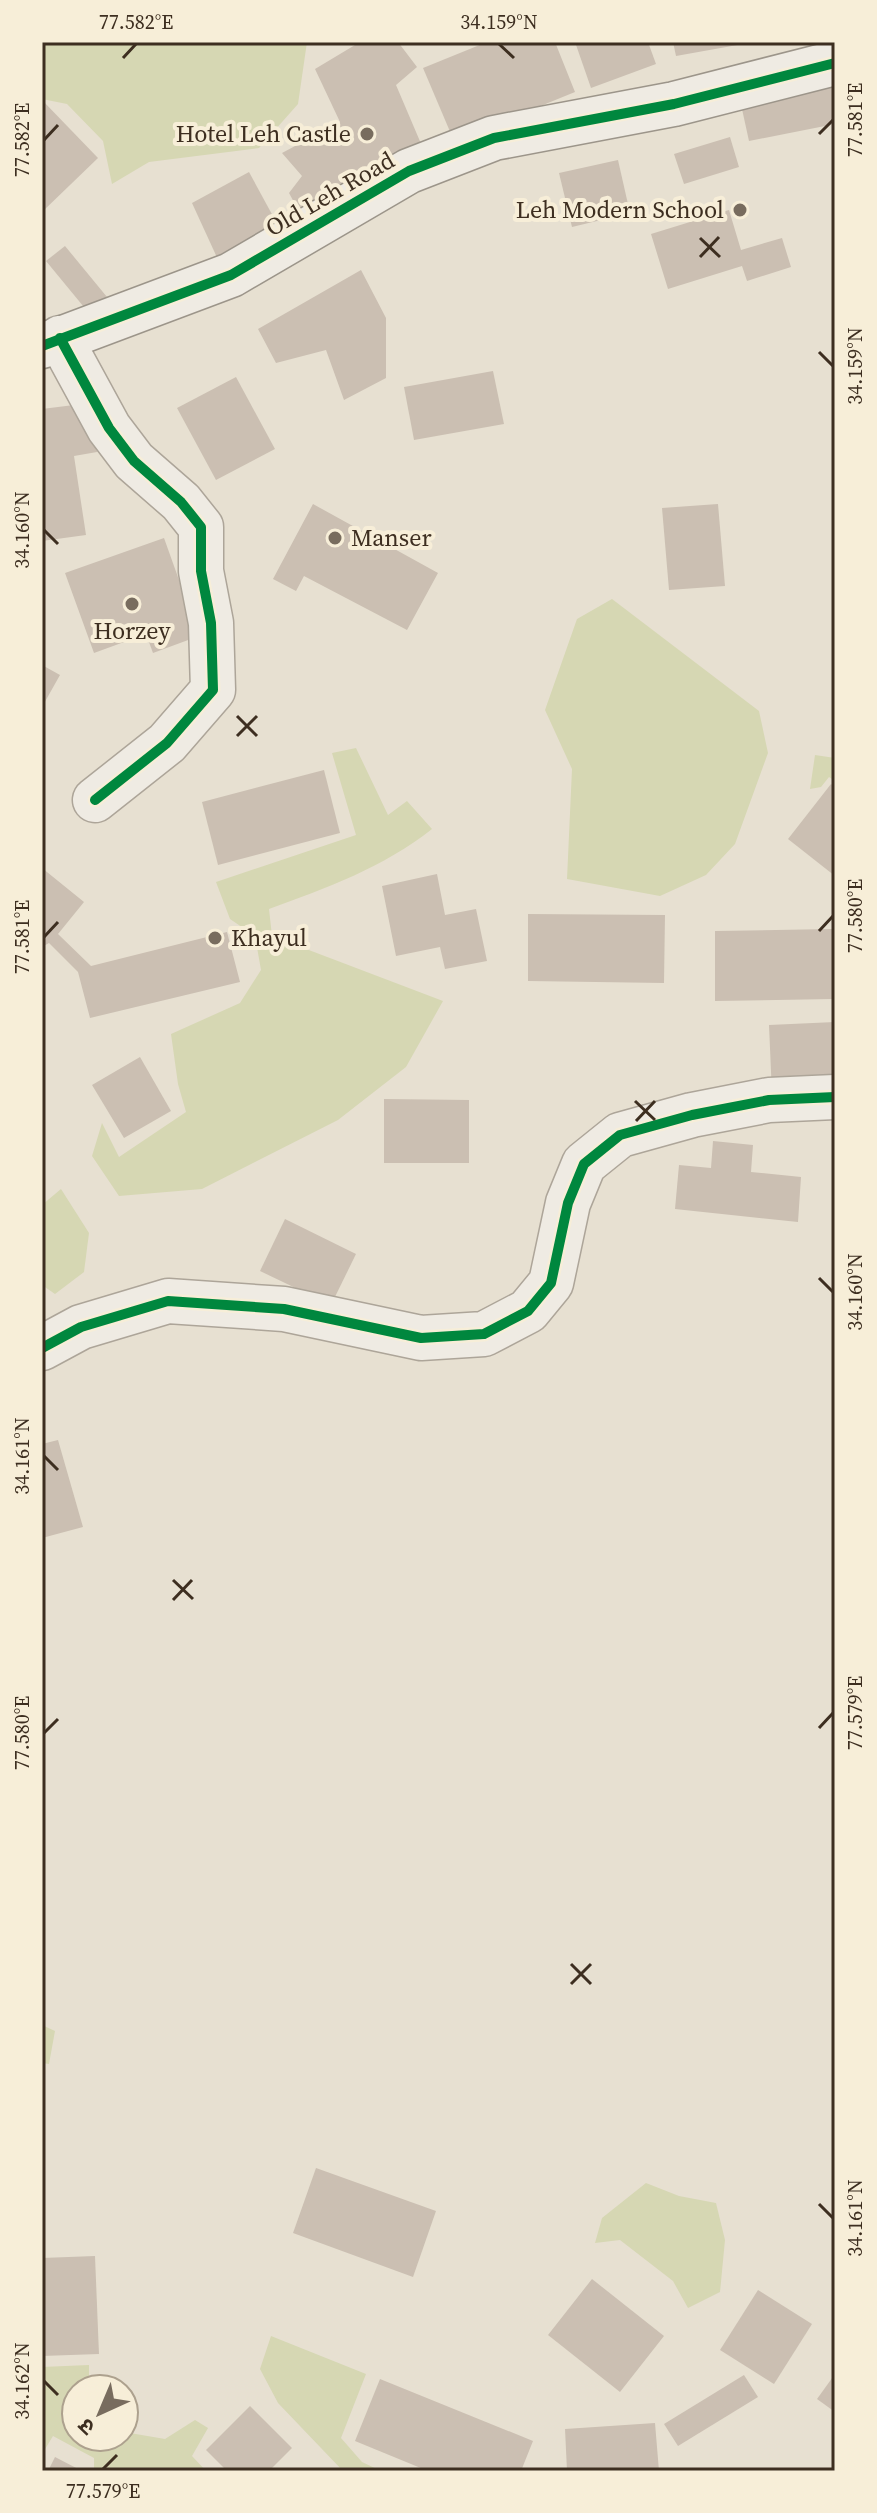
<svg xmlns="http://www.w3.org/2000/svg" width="877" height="2513" viewBox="0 0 877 2513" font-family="'Source Serif 4','Noto Sans Devanagari',serif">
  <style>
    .green { fill: #d6d7b3 }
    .building { fill: #cbbfb2 }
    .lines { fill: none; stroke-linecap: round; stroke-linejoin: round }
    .street-casing { stroke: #ada599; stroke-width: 47 }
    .secondary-casing { stroke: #9c958a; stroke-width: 47 }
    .street { stroke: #efebe3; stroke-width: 44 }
    .secondary { stroke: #efebe3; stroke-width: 44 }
    .cycleway-casing { stroke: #f7eed8; stroke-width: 15 }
    .cycleway { stroke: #00873e; stroke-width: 10 }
    .ticks { fill: none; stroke: #3d2e20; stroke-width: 3 }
    .poi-dot { fill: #786c5e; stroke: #f7eed8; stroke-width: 3 }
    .labels { text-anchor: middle; stroke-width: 8; stroke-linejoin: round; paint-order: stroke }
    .poi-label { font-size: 24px; fill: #3d2e20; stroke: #f7eed8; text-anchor: end }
    .street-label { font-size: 24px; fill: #3d2e20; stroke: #f7eed8 }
    .neatline { fill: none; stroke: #3d2e20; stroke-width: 3 }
    .ticks-label { font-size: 20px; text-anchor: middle; fill: #3d2e20 }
  </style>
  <rect width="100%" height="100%" fill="#e7e0d1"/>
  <g class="green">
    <polygon points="42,42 307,42 298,104 259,148 149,162 112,184 103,141 67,104 42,99"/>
    <polygon points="612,599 759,711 768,753 735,844 706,875 660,896 567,879 572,769 545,710 577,619"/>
    <path d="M356,748l32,67 19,-14 25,28c-48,38 -105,59 -163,80l3,27 171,65 -37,66 -68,53 -136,69 -83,7 -27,-40 10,-33 17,34 67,-45 -8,-28 -7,-50 69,-31 21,-33 -6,-34 -25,-17 -14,-37 140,-47 -24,-82z"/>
    <polygon points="815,755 835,758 835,781 829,777 821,787 810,789"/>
    <polygon points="61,1189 89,1233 84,1272 55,1294 42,1285 42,1205"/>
    <polygon points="42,2025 55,2031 49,2064 42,2063"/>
    <polygon points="646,2183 679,2196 716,2203 725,2240 720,2292 688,2308 673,2281 620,2240 595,2243 602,2218"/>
    <polygon points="271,2336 366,2374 341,2438 362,2462 381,2471 343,2471 278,2403 260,2369"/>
    <polygon points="89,2365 89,2389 76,2389 76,2437 124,2437 124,2432 165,2439 195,2420 208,2428 192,2456 206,2471 94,2471 94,2458 53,2436 42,2454 42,2367"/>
  </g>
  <g class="building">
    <polygon points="360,42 398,42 417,67 396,85 422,146 302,217 289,193 302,176 282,153 340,122 315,69"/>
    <polygon points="487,42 555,42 575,92 454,141 423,68"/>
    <polygon points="575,42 648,42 656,64 591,88"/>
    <polygon points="673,42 743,42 743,44 676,56"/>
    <polygon points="835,81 835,124 749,141 740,100"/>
    <polygon points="42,100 98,158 42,212"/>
    <polygon points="730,137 739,167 684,184 674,154"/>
    <polygon points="618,160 630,213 572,227 559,173"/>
    <polygon points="249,172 280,229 220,264 192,203"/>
    <polygon points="729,210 741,250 782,238 791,267 747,281 742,266 668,289 651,234"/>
    <polygon points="65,246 107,297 88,312 46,261"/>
    <polygon points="361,270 386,318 386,378 344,400 326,350 276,363 258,329"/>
    <polygon points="493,371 504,424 414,440 404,387"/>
    <polygon points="236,377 275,449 216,480 177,408"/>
    <polygon points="90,403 97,452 74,456 86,535 42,541 42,409"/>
    <polygon points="313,504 438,573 407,630 304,576 296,591 273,579"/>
    <polygon points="718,504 725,586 669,590 662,508"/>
    <polygon points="164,538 199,636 153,653 146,634 94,653 65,573"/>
    <polygon points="42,665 60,675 42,707"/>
    <polygon points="324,770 340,833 218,865 202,802"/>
    <polygon points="831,784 835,787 835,876 788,839"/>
    <polygon points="42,868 84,902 58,934 91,966 227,932 240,982 90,1018 78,972 49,943 42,947"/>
    <polygon points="437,874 445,915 476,909 487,961 445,969 440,947 396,956 382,886"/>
    <polygon points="528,914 665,915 664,983 528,981"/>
    <polygon points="832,929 833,999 715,1001 715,931"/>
    <polygon points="835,1022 835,1092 772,1095 769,1025"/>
    <polygon points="140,1057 171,1111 124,1138 92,1085"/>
    <polygon points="384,1099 469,1100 469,1163 384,1163"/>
    <polygon points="713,1141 753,1145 751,1172 801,1177 798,1222 675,1209 679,1165 711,1168"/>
    <polygon points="285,1219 356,1254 331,1305 260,1271"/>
    <polygon points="58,1440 83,1527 42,1538 42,1444"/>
    <polygon points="316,2168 436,2211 413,2277 293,2233"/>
    <polygon points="95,2256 99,2354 42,2356 42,2258"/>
    <polygon points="592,2279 664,2336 620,2392 548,2335"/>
    <polygon points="758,2290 812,2324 774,2384 720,2350"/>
    <polygon points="835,2374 835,2412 817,2399"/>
    <polygon points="744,2375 758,2397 678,2446 664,2424"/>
    <polygon points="380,2379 533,2441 521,2471 428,2471 355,2441"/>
    <polygon points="250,2406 292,2448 269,2471 227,2471 206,2450"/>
    <polygon points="655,2423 659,2471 567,2471 565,2429"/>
    <polygon points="55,2457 82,2471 48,2471"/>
  </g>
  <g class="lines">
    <g class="street-casing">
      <g id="street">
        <polyline points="60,338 109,428 134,461 181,502 201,527 201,571 211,623 213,690 167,743 95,800"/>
        <polyline points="42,1348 81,1327 168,1301 284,1309 421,1338 484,1334 528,1311 551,1283 568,1203 584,1164 620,1135 692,1115 769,1100 835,1097"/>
      </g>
    </g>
    <g class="secondary-casing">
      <polyline id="secondary" points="42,346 231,275 409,171 494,138 674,104 835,63"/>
    </g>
    <use href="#street" class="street"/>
    <use href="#secondary" class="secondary"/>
    <g class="cycleway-casing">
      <g id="cycleway">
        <polyline points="60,338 109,428 134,461 181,502 201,527 201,571 211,623 213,690 167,743 95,800"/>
        <polyline points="42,346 231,275 409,171 494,138 674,104 835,63"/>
        <polyline points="42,1348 81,1327 168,1301 284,1309 421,1338 484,1334 528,1311 551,1283 568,1203 584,1164 620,1135 692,1115 769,1100 835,1097"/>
      </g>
    </g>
    <use href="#cycleway" class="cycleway"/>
  </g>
  <path class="ticks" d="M499,44l15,14M123,58l13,-14M819,134l14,-14M44,140l14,-15M700,238l20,19M700,257l19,-20M819,352l14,14M44,530l14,14M237,716l20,20M237,736l20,-20M819,931l14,-15M44,937l14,-15M635,1101l20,19M636,1121l19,-20M819,1278l14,14M44,1456l14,14M173,1580l20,19M173,1600l19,-20M819,1728l14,-15M44,1733l14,-14M571,1964l20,20M571,1984l20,-20M819,2204l14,14M44,2381l14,14M103,2469l14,-14"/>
  <g class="poi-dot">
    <circle cx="367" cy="134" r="8"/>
    <circle cx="740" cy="210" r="8"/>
    <circle cx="335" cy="538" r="8"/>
    <circle cx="132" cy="604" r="8"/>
    <circle cx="215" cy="938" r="8"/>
  </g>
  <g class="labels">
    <g class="poi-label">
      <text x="351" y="142">Hotel Leh Castle</text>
      <text x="724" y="218">Leh Modern School</text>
      <text x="351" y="546" text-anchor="start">Manser</text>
      <text x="132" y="639" text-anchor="middle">Horzey</text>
      <text x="231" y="946" text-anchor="start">Khayul</text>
    </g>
    <g class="street-label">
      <text transform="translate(330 194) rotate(-30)" y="8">Old Leh Road</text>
    </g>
  </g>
  <rect width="877" height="2513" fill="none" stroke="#f7eed8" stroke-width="88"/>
  <g transform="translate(100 2413) rotate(224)"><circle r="38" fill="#f7eed8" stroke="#ada18e" stroke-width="2"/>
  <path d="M0-6L14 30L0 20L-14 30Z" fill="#786c5e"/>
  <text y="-12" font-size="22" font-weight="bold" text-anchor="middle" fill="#3d2e20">उ</text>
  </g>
  <rect x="44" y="44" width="789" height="2425" class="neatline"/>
  <g class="ticks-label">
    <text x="136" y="29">77.582°E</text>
    <text x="499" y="29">34.159°N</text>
    <text transform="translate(855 120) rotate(-90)" y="7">77.581°E</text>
    <text transform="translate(22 140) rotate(-90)" y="7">77.582°E</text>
    <text transform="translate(855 366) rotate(-90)" y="7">34.159°N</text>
    <text transform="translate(22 530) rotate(-90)" y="7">34.160°N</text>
    <text transform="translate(855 916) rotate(-90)" y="7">77.580°E</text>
    <text transform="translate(22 937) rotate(-90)" y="7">77.581°E</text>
    <text transform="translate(855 1292) rotate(-90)" y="7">34.160°N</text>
    <text transform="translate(22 1456) rotate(-90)" y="7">34.161°N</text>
    <text transform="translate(855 1713) rotate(-90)" y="7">77.579°E</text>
    <text transform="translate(22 1733) rotate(-90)" y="7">77.580°E</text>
    <text transform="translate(855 2218) rotate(-90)" y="7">34.161°N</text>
    <text transform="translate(22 2381) rotate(-90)" y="7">34.162°N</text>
    <text x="103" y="2498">77.579°E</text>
  </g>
</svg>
